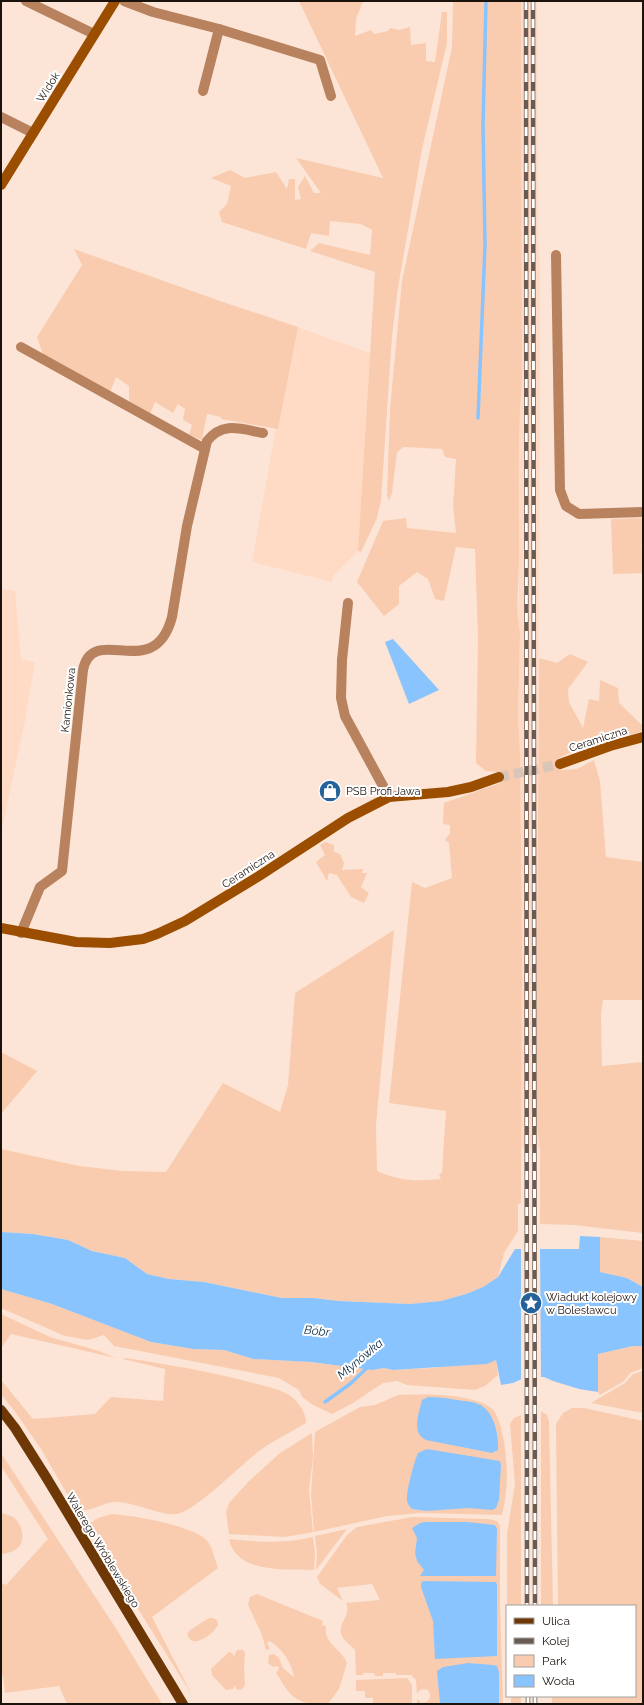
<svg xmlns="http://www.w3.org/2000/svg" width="644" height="1705" viewBox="0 0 644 1705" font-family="Raleway,sans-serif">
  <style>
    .built { fill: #ffdbc5 }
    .green { fill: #f9ccaf }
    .water { fill: #8ac4fe }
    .pier { fill: #fce5d7 }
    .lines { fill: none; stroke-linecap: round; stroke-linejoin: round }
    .stream { stroke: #8ac4fe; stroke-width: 3.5 }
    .secondary-tunnel { stroke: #dac5b9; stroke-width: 10; stroke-dasharray: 10 5; stroke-linecap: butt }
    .street { stroke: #b9825e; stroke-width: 10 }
    .secondary { stroke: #9b4d00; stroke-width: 10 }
    .primary { stroke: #6e3706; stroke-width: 10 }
    .rail-casing { stroke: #6a5b52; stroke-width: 4.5 }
    .rail { stroke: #fff; stroke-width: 3; stroke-dasharray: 9; stroke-linecap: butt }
    .labels { text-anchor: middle; stroke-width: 4; stroke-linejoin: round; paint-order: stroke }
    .street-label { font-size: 11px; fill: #1c120c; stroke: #fff }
    .poi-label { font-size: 11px; fill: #1c120c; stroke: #fff; text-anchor: start }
    .water-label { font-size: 12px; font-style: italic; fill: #0b2b47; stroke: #fff }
  </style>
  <rect width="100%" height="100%" fill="#fce5d7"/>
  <g class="built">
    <polygon points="521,1 537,1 538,239 540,266 540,384 536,1121 540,1148 521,1148 522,946 520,755 518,715 520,633 518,624 519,588 518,502 519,415 522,380"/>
    <polygon points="294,326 370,353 358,551 333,576 332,582 252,562"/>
    <polygon points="1,588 15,591 21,659 35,662 25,721 1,833"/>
  </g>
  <g class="green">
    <polygon points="299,1 363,1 356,19 355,36 371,30 374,34 388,31 390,28 399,30 410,27 411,45 426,43 426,61 435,62 442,12 447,12 447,43 422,149 398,288 392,336 381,501 377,518 361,552 358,551 375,272 310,251 319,243 370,255 372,230 361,224 330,221 329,236 311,233 306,249 222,222 219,212 227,204 231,186 211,178 230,170 245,178 276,172 287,189 289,179 295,179 295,200 301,199 298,187 305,176 314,193 321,193 296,158 383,178"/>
    <path d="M453,1h68l1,379c-5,59 -3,118 -3,177 0,25 -4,52 1,76l-2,82 2,40 2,191 -1,257 -3,1v27l-14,22 -6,24 -15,10 -17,7 -25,7 -31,3 -71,-3 -26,-3h-31l-78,-16 -35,-3 -22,-5 -22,-16 -33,-7 -24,-11 -35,-6 -32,-2v-83l78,17 44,5 43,1 57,-89 57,29 8,-27 7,-92 99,-63 -18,195 1,46c27,11 36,10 64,8l-2,-4 3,-3 4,-61 -57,-8 23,-221 13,6 27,-10 -3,-35 -4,-3 5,-7v-8l-7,-1 1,-21 56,-20 -2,-11 -12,-1 -10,-8 2,-125 -3,-89 -19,-2 -12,54 -9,-2 -7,-20 -11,-7 -18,14v18l-15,12 -27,-34 26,-61 23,-3 1,10 49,5 -3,-27 3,-47 -11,-2 -3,-8 -38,-2 -7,5 -5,41 -3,8 -2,-5 3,-87 12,-128 50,-234z"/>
    <polygon points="74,249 220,301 298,327 278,429 221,419 221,417 207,414 202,440 189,435 192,425 183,420 185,409 178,404 173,413 155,402 150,414 129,401 129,386 116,377 110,392 44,357 37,337 82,265"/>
    <polygon points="643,518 643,544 641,546 643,550 643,573 613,574 611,519"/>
    <polygon points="570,654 588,662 568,689 569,702 583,728 589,699 599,701 600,680 618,688 619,703 643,726 643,731 571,752 558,759 561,770 577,769 594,760 600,781 606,857 643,862 643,1000 603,1000 601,1015 602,1066 643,1062 643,1233 574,1225 540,1224 540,1148 536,1121 539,658 557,663"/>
    <polygon points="325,842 334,845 334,852 340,854 344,863 342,870 363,869 362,873 367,873 361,887 369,893 364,903 351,897 337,875 329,873 327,881 316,862 325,855 320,845"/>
    <polygon points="1,1052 37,1071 1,1114"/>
    <polygon points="600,1237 643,1241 643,1287 627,1278 600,1272"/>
    <polygon points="1,1289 52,1304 151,1342 193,1349 224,1350 253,1359 311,1362 372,1370 384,1368 393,1370 432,1368 496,1360 498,1375 485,1386 475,1390 407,1385 397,1381 383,1383 353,1403 332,1414 313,1405 302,1397 299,1390 279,1378 114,1346 104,1335 88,1340 65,1336 1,1308"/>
    <polygon points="1,1314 50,1337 99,1351 116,1358 11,1334 1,1348"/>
    <polygon points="633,1346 643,1346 643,1368 630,1373 624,1381 600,1395 598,1392 598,1354"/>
    <path d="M125,1358c45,7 89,14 132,26 11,3 26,6 35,13 7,6 14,16 14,26 -16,10 -32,17 -47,28 -17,13 -65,61 -82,63 -19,2 -43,-13 -63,-12 -14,1 -29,15 -40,4l-33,-57 -25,-36 -15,-19v-14l32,39 62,-5 16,-17 52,4 2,-32 -42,-10z"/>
    <polygon points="643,1371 643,1413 591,1403 625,1383 633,1374"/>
    <path d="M398,1395c23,-1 74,-2 93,13 12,9 16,52 16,67 0,14 -2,27 -5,40l-82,-2 -33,3 -73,16 -3,-38 4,-62 45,-25 15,-2z"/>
    <polygon points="572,1408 584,1408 643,1421 643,1704 552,1704 552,1696 635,1696 635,1606 558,1606 556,1424 563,1413"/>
    <polygon points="541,1411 547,1415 549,1421 553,1606 541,1606"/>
    <polygon points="521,1415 521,1606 507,1606 507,1651 507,1534 515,1484 510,1424 514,1418"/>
    <polygon points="312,1433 313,1458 309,1489 313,1532 285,1537 229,1534 226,1512 229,1503 249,1481 280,1453"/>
    <polygon points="1,1453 117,1630 162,1704 67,1704 59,1686 5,1693 3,1676 1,1675 1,1583 6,1585 48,1539 1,1466"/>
    <path d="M1,1513c4,1 9,2 12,4 10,7 14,26 2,33 -3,2 -8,3 -12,4l-2,-1z"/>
    <path d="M112,1514c19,1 85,12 96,28 5,7 7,18 10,26l-66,49 40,78 -89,-142 -13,-25 -1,-4 9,-6z"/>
    <path d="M412,1517l76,2 9,2 3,5v78l3,100h-86v-5l5,4c8,-1 10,-7 6,-13 -5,-2 -9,0 -11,4l-1,-14 -5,-5h-15v-2h-13v3h-8l-1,-3h-11v2h-7l-1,-25c-4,-5 -10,-8 -13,-14 -6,-12 10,-20 4,-33l34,-3 -8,-16 -35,4 6,13 -23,-17 -3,-7 30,-42 10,-8z"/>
    <polygon points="347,1529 316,1570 317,1554 315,1536"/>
    <path d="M313,1537l2,17 -1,16c-28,-1 -78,4 -85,-31 29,3 55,5 84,-2z"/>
    <path d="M257,1594l66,27 -1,4 4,1c-3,18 16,23 21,37l-8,26 -11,15c-31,1 -37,-5 -52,-32l3,-3 -1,-3 -5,1 -5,-4 1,-8 5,-1 5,4 4,10 11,9c-2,-14 -13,-30 -25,-36l-2,2 3,6 -4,1 -4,-15 -14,-30 2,-8z"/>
    <path d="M209,1618h4l4,2 1,5c-5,9 -26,26 -31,9l3,-4z"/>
    <polygon points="237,1650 243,1650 245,1653 244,1669 245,1685 241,1690 236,1689 235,1685 233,1689 226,1690 212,1675 211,1669 229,1652 232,1653 234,1656"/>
    <polygon points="407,1678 412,1685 412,1704 373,1704 373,1698 365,1698 365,1691 356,1691 356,1680"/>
    <rect x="511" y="1696" width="10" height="8"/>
  </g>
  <g class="water">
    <polygon points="393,639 439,690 409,704 385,642"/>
    <polygon points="1,1232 33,1234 68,1240 92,1251 125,1258 147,1274 169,1279 204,1282 282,1298 313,1298 339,1301 410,1304 441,1301 466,1294 483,1287 498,1277 515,1249 579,1249 580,1236 600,1237 600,1272 627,1278 643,1287 643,1346 633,1346 598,1354 598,1392 579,1389 553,1381 544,1377 526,1377 513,1383 501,1385 496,1360 487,1364 393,1370 384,1368 372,1370 311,1362 253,1359 224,1350 193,1349 151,1342 52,1304 1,1289"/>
    <path d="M428,1397c10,0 19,1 29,3 6,1 15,1 21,4 16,6 21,31 20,46l-6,3 -66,-13c-15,-7 -7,-27 -4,-40z"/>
    <path d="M427,1449l73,12 1,4 -2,35 -3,8 -4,2 -24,-2 -42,3 -14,-2c-2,-2 -4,-4 -5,-8 -1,-10 7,-39 11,-48z"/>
    <polygon points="425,1522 467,1522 495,1525 497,1529 496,1576 420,1576 424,1570 417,1561 415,1553 417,1538 412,1528 420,1523"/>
    <polygon points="423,1581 496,1582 497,1585 497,1656 435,1659 433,1621 421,1587 421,1583"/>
    <polygon points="468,1663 493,1665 497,1666 499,1672 499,1704 440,1704 437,1671 443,1667"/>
  </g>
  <polygon class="pier" points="521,1247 540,1247 541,1379 526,1379 518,1383 521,1381"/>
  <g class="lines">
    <g class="stream">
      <polyline points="478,418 485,245 483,125 486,1"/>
      <polyline points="325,1402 350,1384 369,1366"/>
    </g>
    <polyline class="secondary-tunnel" points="499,777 560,764"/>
    <g class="street">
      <polyline points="26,1 94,34"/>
      <polyline points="124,1 153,12 219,29 320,60 331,96"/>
      <polyline points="203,91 219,29"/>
      <polyline points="1,117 33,133"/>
      <polyline points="556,255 560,490 566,506 579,514 643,512"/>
      <polyline points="21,347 205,449"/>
      <polyline points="348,603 342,660 341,698 345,716 389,797"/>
      <path d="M21,933l19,-46 22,-16 21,-201c10,-49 71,15 89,-53l15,-91 20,-85c16,-20 34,-12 56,-8"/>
    </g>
    <g class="secondary">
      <polyline points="1,185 115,1"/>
      <polyline points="560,764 610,746 643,737"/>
      <polyline points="1,928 76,942 110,943 143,939 157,934 185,921 259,876 348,818 389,797 448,792 471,787 499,777"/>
    </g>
    <polyline class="primary" points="1,1410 15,1428 46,1477 183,1704"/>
    <g class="rail-casing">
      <g id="rail">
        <polyline points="526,1 527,1606"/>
        <polyline points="533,1 535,1606"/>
        <polyline points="528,1696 528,1704"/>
        <polyline points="535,1696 535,1704"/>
      </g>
    </g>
    <use href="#rail" class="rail"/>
  </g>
  <defs>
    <g id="shop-disc" transform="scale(1.15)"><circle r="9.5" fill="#256299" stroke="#fff"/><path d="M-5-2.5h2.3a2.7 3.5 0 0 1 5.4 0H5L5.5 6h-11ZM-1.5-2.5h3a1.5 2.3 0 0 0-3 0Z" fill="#fff"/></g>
    <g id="sight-disc" transform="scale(1.15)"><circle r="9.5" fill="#256299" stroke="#fff"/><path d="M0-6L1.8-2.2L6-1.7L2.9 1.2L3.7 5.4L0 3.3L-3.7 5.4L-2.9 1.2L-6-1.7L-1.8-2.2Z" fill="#fff"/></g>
  </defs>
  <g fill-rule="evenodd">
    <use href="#shop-disc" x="330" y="791"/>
    <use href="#sight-disc" x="531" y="1303"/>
  </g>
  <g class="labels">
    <g class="street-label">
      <text transform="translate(48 87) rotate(-58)" y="4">Widok</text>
      <text transform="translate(68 700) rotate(-84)" y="4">Kamionkowa</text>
      <text transform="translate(598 739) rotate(-18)" y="4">Ceramiczna</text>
      <text transform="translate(248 869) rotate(-33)" y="4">Ceramiczna</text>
      <text transform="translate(103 1550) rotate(59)" y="4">Walerego Wróblewskiego</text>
    </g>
    <g class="poi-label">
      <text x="346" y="795">PSB Profi Jawa</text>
      <text x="546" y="1301">Wiadukt kolejowy<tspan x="546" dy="13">w Bolesławcu</tspan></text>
    </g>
    <g class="water-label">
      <text transform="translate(317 1331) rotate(5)" y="4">Bóbr</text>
      <text transform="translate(360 1359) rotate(-40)" y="4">Młynówka</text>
    </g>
  </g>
  <rect width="644" height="1705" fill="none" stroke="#1c120c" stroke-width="4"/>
  <rect x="506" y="1605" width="130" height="92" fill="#ffffff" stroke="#a4a09e"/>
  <rect x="514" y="1618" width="20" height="6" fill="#6e3706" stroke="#a4a09e"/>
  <text x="542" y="1625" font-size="12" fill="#1c120c">Ulica</text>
  <rect x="514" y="1638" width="20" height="6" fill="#6a5b52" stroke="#a4a09e"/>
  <text x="542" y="1645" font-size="12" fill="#1c120c">Kolej</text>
  <rect x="514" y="1655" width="20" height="12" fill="#f9ccaf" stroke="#a4a09e"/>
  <text x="542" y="1665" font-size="12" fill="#1c120c">Park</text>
  <rect x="514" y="1675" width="20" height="12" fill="#8ac4fe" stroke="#a4a09e"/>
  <text x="542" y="1685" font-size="12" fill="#1c120c">Woda</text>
</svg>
